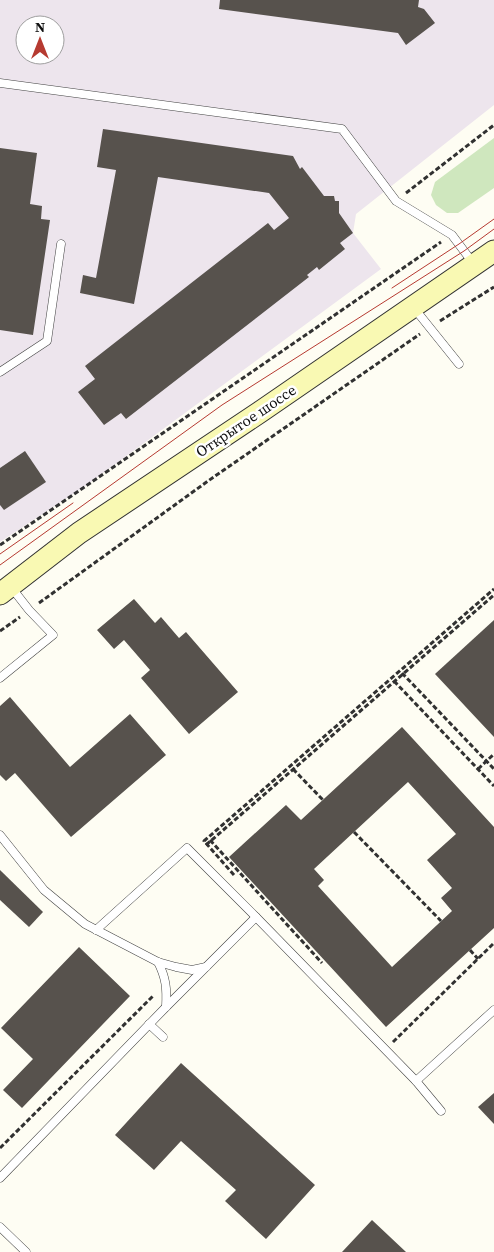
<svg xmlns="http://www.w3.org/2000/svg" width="494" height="1252" viewBox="0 0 494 1252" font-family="'Source Serif 4',serif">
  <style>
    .industrial { fill: #ede5ed; fill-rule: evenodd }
    .green { fill: #cfe7be }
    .building { fill: #57524d; fill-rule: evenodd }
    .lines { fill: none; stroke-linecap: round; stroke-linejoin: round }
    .service-casing { stroke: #424242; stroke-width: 9 }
    .secondary-casing { stroke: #313131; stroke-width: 23 }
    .path { stroke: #313131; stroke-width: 3; stroke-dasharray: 5 2.5; stroke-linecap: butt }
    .service { stroke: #fff; stroke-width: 8 }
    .secondary { stroke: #f9f9b3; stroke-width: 21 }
    .tram { stroke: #b63a31; stroke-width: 1 }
    .labels { text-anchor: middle; stroke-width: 5; stroke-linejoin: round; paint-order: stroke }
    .street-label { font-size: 15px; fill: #0f0f0f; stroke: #fff }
  </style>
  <rect width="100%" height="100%" fill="#fefdf3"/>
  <path class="industrial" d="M0,0h494v105l-138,109 -3,19 28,36 -294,216 -87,57zM25,25h30v30h-30z"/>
  <polygon class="green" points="494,138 494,188 458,213 447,213 436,205 431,195 435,182"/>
  <g class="building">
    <polygon points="220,0 419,0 418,7 424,9 435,23 406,45 398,33 219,9"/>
    <polygon points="103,129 293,156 300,169 302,167 324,196 334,196 335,201 339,201 339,213 353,233 340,243 345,249 319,270 317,267 307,275 309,277 126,419 121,413 104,425 78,392 95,379 85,366 268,223 274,230 289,218 269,193 158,177 134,304 80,293 83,275 96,278 116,170 97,167"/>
    <polygon points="0,148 37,153 30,204 42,206 41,219 50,220 33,335 0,330"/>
    <polygon points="25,451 46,482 4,510 0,505 0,468"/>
    <polygon points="134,599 155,623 161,617 179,638 186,632 238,692 189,734 141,678 150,670 124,640 114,649 97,630"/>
    <polygon points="494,620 494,737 435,674"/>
    <polygon points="10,697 70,767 130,714 166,755 71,837 15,773 6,781 0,775 0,706"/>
    <path d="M402,727l92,100v101l-108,99 -157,-170 57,-52 15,15zM408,782l48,52 -29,26 25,28 -11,10 11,13 -60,56 -74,-81 6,-6 -10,-11z"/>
    <polygon points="0,870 43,912 29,927 0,900"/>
    <polygon points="79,947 130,996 22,1108 3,1090 33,1059 1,1028"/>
    <polygon points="181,1063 315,1185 266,1239 225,1201 236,1190 181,1141 154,1170 115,1135"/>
    <polygon points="494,1093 494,1124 478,1107"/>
    <polygon points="372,1220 406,1252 342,1252"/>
  </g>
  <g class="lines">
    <g class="service-casing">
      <g id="service">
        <polyline points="0,83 342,129 396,201 452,235 473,263"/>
        <polyline points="414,308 459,364"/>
        <polyline points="0,372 47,341 61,244"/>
        <polyline points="0,678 53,635 29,610 11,587"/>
        <polyline points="0,835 44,890 85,924 158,962 176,967 192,970 206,967"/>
        <polyline points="96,930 187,848 256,917 416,1081 441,1111"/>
        <path d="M158,962c8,16 9,26 8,45"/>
        <polyline points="149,1024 163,1037"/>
        <polyline points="416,1081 494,1010"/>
        <polyline points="0,1178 166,1007 256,917"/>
        <polyline points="0,1227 26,1252"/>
      </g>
    </g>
    <g class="secondary-casing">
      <polyline id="secondary" points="0,594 79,533 260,412 494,251"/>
    </g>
    <g class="path">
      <polyline points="406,193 494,125"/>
      <polyline points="440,321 494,287"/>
      <polyline points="0,545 441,242"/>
      <polyline points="39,603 208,481 420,334"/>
      <polyline points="0,631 20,617"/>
      <polyline points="402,673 494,769"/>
      <polyline points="394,681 494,786"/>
      <polyline points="293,769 323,800"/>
      <polyline points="478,769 494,754"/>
      <polyline points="354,832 441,921"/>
      <polyline points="210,840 322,963"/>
      <polyline points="206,845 494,595"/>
      <polyline points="234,875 204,841 494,589"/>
      <polyline points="470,950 478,959"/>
      <polyline points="393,1042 494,943"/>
      <polyline points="0,1148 154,995"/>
    </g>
    <use href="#service" class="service"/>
    <use href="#secondary" class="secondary"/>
    <g class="tram">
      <polyline points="392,288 459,244 494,219"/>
      <polyline points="0,554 73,503"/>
      <polyline points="0,565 222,405 464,251 494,229"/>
    </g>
  </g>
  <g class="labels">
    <g class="street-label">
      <text transform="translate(246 421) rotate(-34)" y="5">Открытое шоссе</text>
    </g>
  </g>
  <g transform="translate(40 40)"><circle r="24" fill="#ffffff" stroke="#9f9f9f"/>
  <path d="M0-4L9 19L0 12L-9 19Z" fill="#b63a31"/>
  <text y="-8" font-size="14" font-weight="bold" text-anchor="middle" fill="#0f0f0f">N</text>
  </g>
</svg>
